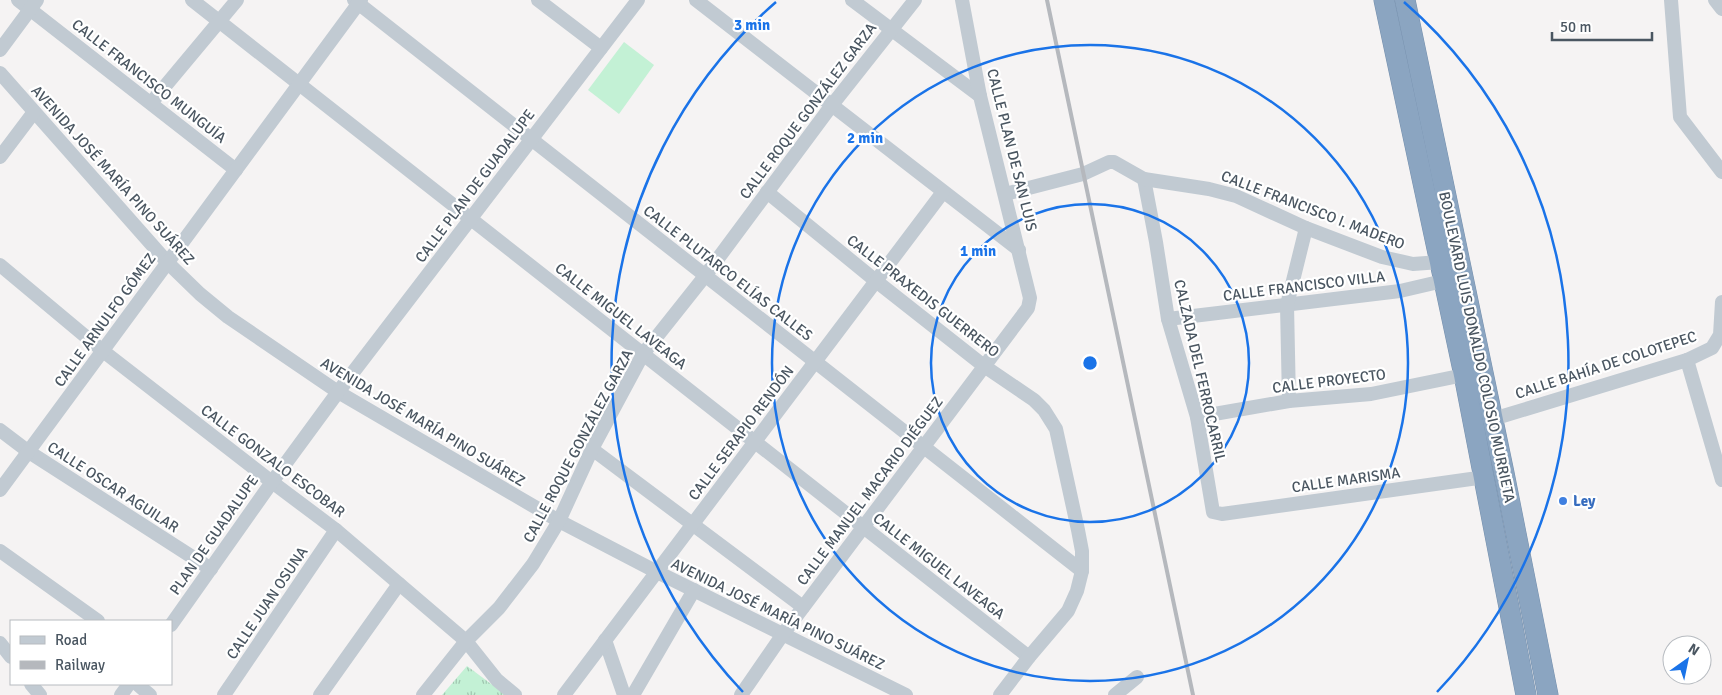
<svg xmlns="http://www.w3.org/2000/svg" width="1722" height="695" viewBox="0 0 1722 695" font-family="Signika,sans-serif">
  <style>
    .grass { fill: url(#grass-tufts) }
    .garden { fill: #c3f1d5 }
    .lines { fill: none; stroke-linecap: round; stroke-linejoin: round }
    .highway-casing { stroke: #7690ad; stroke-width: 21 }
    .minor { stroke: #c1cad2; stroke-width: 14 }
    .highway { stroke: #8ba5c1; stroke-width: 20 }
    .rail { stroke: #b5b8bd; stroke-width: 4 }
    .ring { fill: none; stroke: #1a73e8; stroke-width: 2.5 }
    .shop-dot { fill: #3f7fe0; stroke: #fff; stroke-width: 2 }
    .labels { text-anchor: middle; stroke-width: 4.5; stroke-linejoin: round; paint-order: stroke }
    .street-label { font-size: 15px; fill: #4a5661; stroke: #fff }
    .shop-label { font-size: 15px; font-weight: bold; fill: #366cbe; stroke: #fff; text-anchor: start }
    .centre { fill: #1a73e8; stroke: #fff; stroke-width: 2.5 }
    .ring-label { font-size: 15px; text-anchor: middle; font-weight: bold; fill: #1a73e8; stroke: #fff; stroke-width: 4.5; stroke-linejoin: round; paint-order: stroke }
  </style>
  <defs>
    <pattern id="grass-tufts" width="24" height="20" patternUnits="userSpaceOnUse" patternTransform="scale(1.25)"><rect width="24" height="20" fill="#c3f1d5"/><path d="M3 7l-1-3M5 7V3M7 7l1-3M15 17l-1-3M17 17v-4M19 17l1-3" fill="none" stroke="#a0c6b0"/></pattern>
  </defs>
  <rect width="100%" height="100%" fill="#f5f3f3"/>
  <polygon class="grass" points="467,666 506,695 442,695"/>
  <polygon class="garden" points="624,42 654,65 619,114 588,90"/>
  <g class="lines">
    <g class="highway-casing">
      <g id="highway">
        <polyline points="1384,0 1464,375 1526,695"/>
        <polyline points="1405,0 1504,473 1548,695"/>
      </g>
    </g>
    <g class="minor">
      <polyline points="18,0 236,170"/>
      <polyline points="192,0 1029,657"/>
      <polyline points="354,0 1082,571"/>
      <polyline points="538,0 601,48"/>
      <polyline points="696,0 1019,250"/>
      <polyline points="852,0 980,96"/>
      <polyline points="1671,0 1680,117 1722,172"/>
      <polyline points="1715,0 1722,9"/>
      <polyline points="0,50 37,0"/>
      <polyline points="0,73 168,263 200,294 228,317 338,392 559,521 657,572 906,695"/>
      <polyline points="151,103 237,0"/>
      <polyline points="0,157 34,112"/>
      <polyline points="1144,179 1156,242 1168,319 1197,417 1213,512 1222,514 1485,477"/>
      <polyline points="767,192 876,281 984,366 1034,400 1044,410 1056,429 1078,530 1082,551 1082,571 1077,591 1068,611 1029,657 1000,695"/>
      <polyline points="1005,194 1083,174 1109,162 1114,162 1144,179 1209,189 1236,196 1306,228 1382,257 1413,264 1440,262"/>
      <polyline points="0,265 103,351 272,482 336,530 466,641 497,680 515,695"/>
      <polyline points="1168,319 1400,291 1443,281"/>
      <polyline points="1687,360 1722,480"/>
      <polyline points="1289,401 1287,305 1306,228"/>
      <polyline points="1197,417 1289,401 1371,394 1464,375"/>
      <polyline points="1493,419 1687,360 1712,348 1720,335 1722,302"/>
      <polyline points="0,430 29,452 211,569"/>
      <polyline points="592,449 803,607"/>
      <polyline points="0,490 361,0"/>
      <polyline points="0,551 98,621"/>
      <polyline points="171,625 272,482 338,392 638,0"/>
      <polyline points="605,640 624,695"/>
      <polyline points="0,643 11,657"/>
      <polyline points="31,684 40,695"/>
      <polyline points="137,684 150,695"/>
      <polyline points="121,695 129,684"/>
      <polyline points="224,695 336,530"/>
      <polyline points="320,695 399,584"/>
      <polyline points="423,695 466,641 499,608 533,564 559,521 592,449 643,354 705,276 832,105 915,0"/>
      <polyline points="564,695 943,192"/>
      <polyline points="633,695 694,590"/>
      <polyline points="741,695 783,634 1028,308 1030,298 980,96 962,0"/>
      <polyline points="1115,695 1137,677"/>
    </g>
    <use href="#highway" class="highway"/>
    <polyline class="rail" points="1047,0 1193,695"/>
  </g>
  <g class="ring">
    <circle cx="1090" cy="363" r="159"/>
    <circle cx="1090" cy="363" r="318"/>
    <path d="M743 692A478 478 0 0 1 776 2M1404 2A478 478 0 0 1 1437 692"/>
  </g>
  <circle class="shop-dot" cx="1563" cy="501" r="5"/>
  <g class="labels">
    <g class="street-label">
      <text transform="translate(149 81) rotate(38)" y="5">CALLE FRANCISCO MUNGUÍA</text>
      <text transform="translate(808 111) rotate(-53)" y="5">CALLE ROQUE GONZÁLEZ GARZA</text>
      <text transform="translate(1012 150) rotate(76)" y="5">CALLE PLAN DE SAN LUIS</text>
      <text transform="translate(113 175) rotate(48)" y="5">AVENIDA JOSÉ MARÍA PINO SUÁREZ</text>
      <text transform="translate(475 186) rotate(-53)" y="5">CALLE PLAN DE GUADALUPE</text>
      <text transform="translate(1313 210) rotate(21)" y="5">CALLE FRANCISCO I. MADERO</text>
      <text transform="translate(728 273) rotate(38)" y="5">CALLE PLUTARCO ELÍAS CALLES</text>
      <text transform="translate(1304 286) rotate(-7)" y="5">CALLE FRANCISCO VILLA</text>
      <text transform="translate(923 296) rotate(38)" y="5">CALLE PRAXEDIS GUERRERO</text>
      <text transform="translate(621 316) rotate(38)" y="5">CALLE MIGUEL LAVEAGA</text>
      <text transform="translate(105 320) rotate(-54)" y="5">CALLE ARNULFO GÓMEZ</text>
      <text transform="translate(1477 347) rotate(78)" y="5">BOULEVARD LUIS DONALDO COLOSIO MURRIETA</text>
      <text transform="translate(1606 365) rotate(-18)" y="5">CALLE BAHÍA DE COLOTEPEC</text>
      <text transform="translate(1200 371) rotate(77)" y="5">CALZADA DEL FERROCARRIL</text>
      <text transform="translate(1329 381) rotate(-7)" y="5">CALLE PROYECTO</text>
      <text transform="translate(423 422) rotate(31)" y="5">AVENIDA JOSÉ MARÍA PINO SUÁREZ</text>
      <text transform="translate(741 433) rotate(-53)" y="5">CALLE SERAPIO RENDÓN</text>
      <text transform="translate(578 446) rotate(-62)" y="5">CALLE ROQUE GONZÁLEZ GARZA</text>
      <text transform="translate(273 461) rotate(37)" y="5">CALLE GONZALO ESCOBAR</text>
      <text transform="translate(1346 480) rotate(-8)" y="5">CALLE MARISMA</text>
      <text transform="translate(113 487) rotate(33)" y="5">CALLE OSCAR AGUILAR</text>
      <text transform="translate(870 491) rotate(-53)" y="5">CALLE MANUEL MACARIO DIÉGUEZ</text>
      <text transform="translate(214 535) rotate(-55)" y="5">PLAN DE GUADALUPE</text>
      <text transform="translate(939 566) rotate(38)" y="5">CALLE MIGUEL LAVEAGA</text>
      <text transform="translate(267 603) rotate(-56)" y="5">CALLE JUAN OSUNA</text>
      <text transform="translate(778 614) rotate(26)" y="5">AVENIDA JOSÉ MARÍA PINO SUÁREZ</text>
    </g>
    <g class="shop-label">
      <text x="1573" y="506">Ley</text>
    </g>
  </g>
  <circle cx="1090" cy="363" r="8" class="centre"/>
  <g class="ring-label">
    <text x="752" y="30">3 min</text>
    <text x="865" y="143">2 min</text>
    <text x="978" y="256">1 min</text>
  </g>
  <rect x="10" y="620" width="162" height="65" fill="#ffffff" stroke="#b7bbc0"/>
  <rect x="20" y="636" width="25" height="8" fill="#c1cad2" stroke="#b7bbc0"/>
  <text x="55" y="645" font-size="15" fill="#4a5661">Road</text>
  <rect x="20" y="661" width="25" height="8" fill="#b5b8bd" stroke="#b7bbc0"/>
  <text x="55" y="670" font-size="15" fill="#4a5661">Railway</text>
  <g transform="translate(1687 660) rotate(33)"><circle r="24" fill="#ffffff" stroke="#b7bbc0"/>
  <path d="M0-4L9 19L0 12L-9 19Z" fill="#1a73e8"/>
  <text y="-8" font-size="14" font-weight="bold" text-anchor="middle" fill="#4a5661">N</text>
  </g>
  <path d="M1552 32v8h100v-8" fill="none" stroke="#4a5661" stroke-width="2.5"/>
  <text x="1560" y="32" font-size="15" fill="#4a5661" stroke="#ffffff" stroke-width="4" paint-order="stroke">50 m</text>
</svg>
